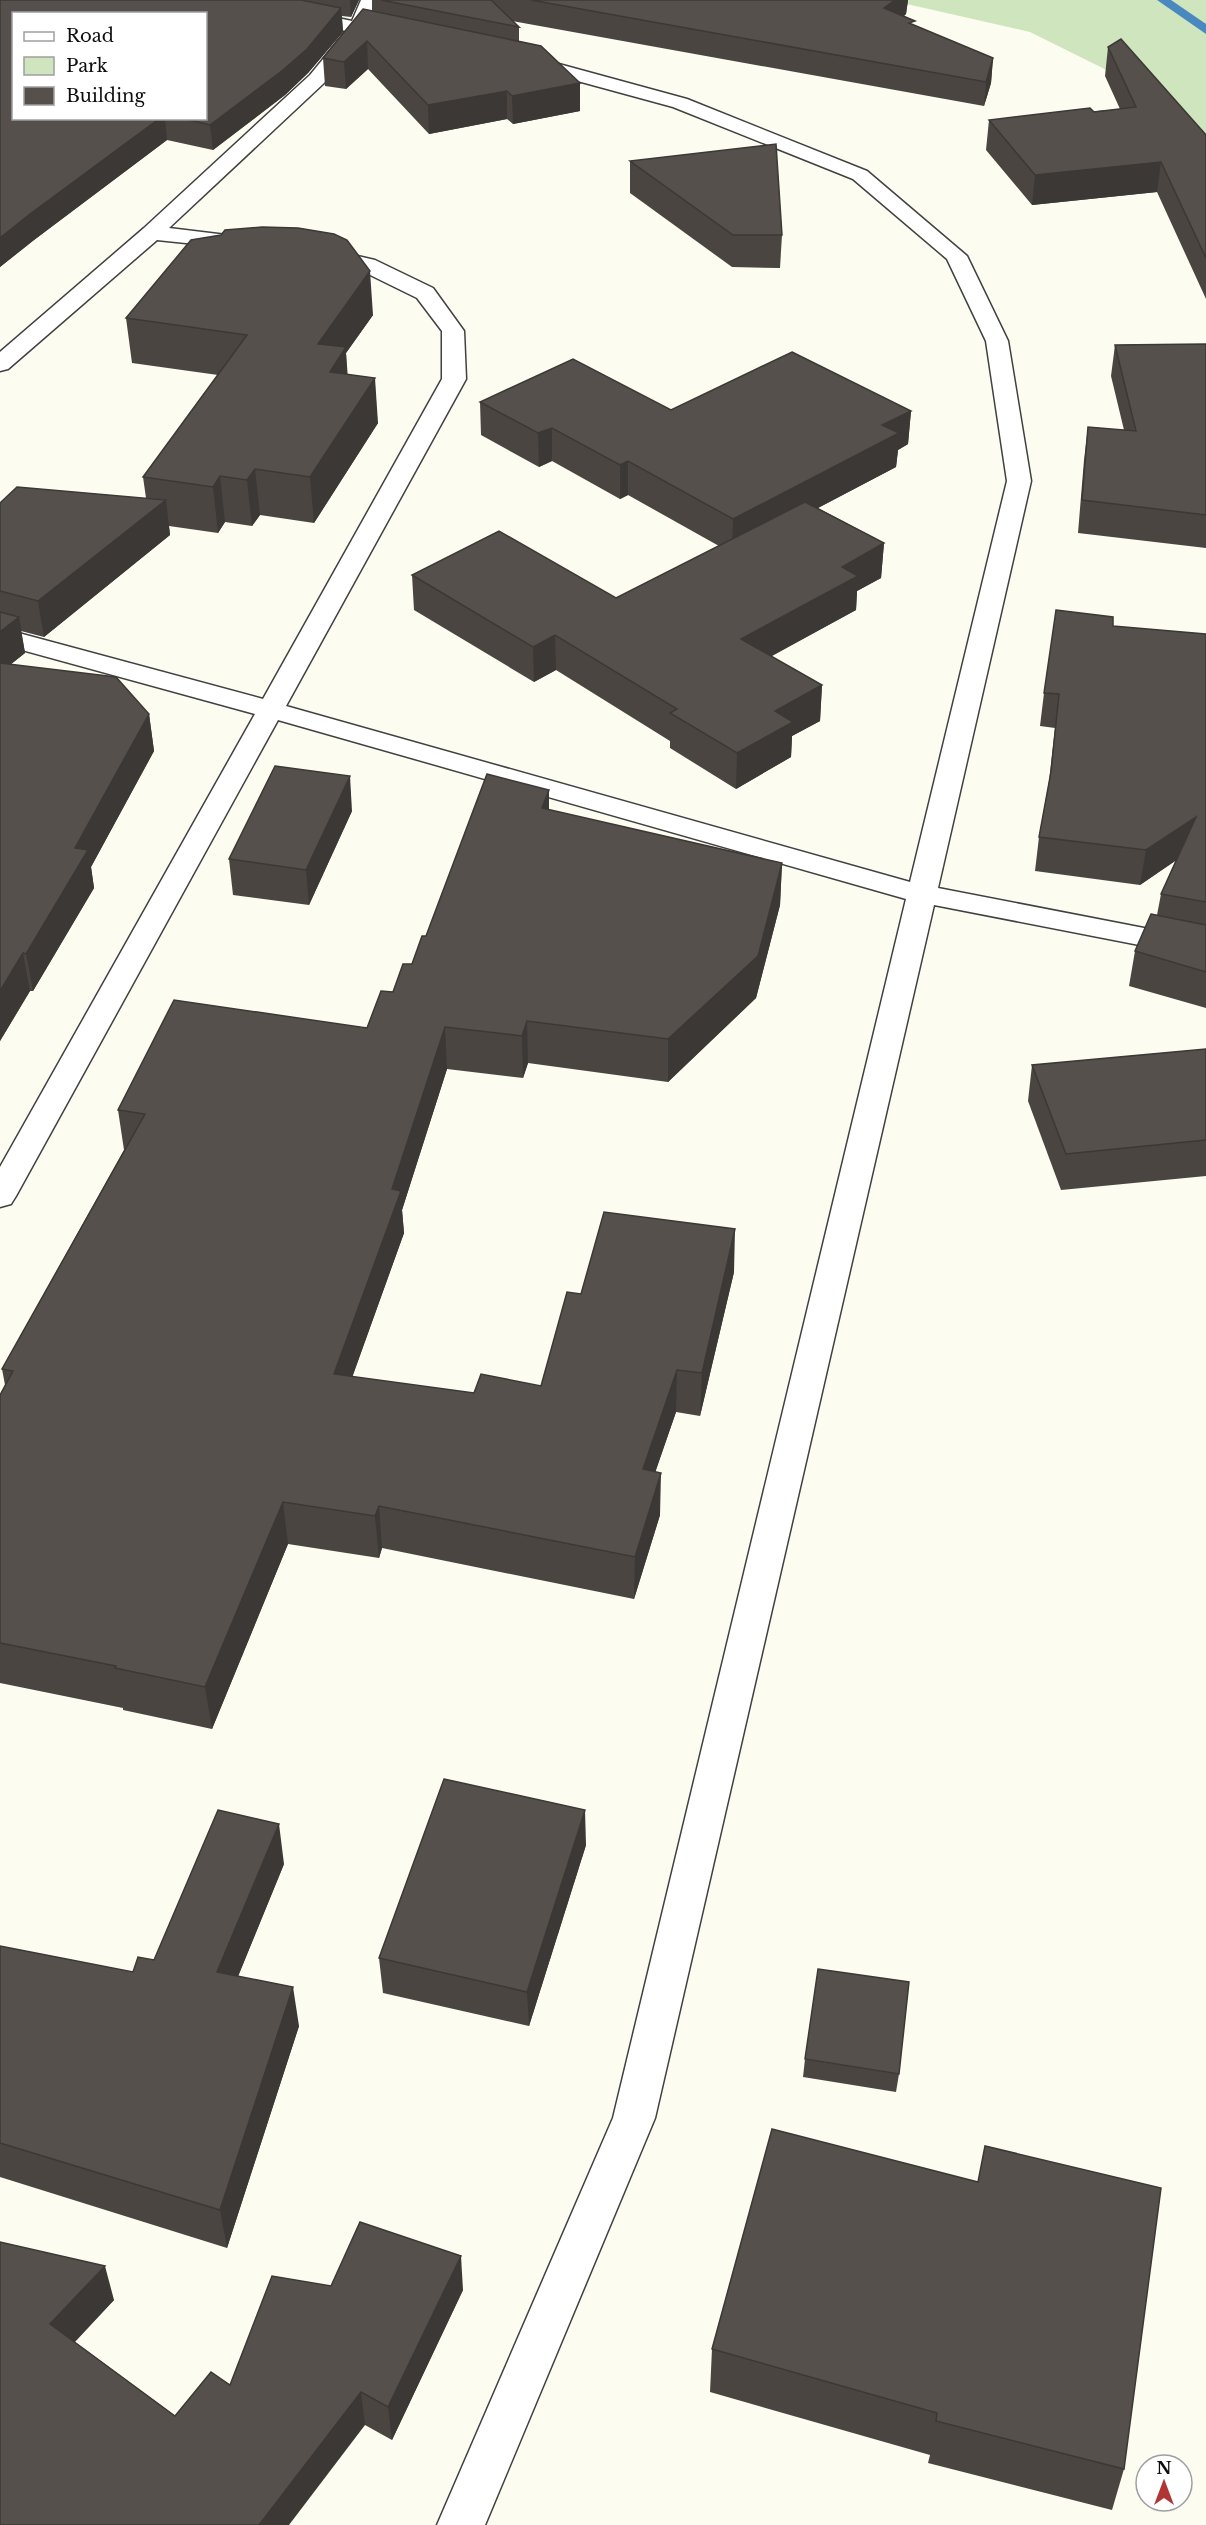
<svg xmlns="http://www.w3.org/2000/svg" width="1206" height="2525" viewBox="0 0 1206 2525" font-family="'Libre Baskerville',serif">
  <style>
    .green { fill: #cfe5be }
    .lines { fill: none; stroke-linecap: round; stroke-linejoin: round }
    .stream { fill: #4989bf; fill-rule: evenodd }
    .minor-casing { stroke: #414141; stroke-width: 3 }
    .minor { fill: #fff; fill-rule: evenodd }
    .wall { fill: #4a4541; fill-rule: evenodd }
    .shaded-wall { fill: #3c3835 }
    .building { fill: #56504c; stroke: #3c3835; stroke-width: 1.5 }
  </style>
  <rect width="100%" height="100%" fill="#fdfcf1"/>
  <polygon class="green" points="889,0 1206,0 1206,138 1179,106 1030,32"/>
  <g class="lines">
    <polygon class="stream" points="1157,0 1171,0 1206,24 1206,34"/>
    <g class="minor-casing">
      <g id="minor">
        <polygon points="216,0 252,0 352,21 361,0 379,0 370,24 400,31 403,35 400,39 393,41 364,35 324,83 169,228 243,237 251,238 254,243 251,248 243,249 157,240 8,369 0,371 0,352 144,228 310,75 346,31 225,6 218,4"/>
        <polygon points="526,55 687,99 867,171 967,256 1008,341 1031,481 938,888 1206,940 1206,958 934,905 655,2118 485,2525 437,2525 613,2118 906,899 278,720 16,1196 11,1204 0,1207 0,1167 255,714 0,644 0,628 263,699 442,379 442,331 417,298 360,270 315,260 312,255 315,250 323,248 375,260 433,288 464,331 466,379 286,706 910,882 1007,481 986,341 947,259 853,179 673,107 519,65 516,61 519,57"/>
      </g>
    </g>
    <use href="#minor" class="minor"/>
  </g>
  <g class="wall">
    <path d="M0,0h359l-8,17 -9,-1 1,16 -35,41 -23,22 -72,55 -46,-10 -133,100 -34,27zM14,14h192v104h-192z"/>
    <polygon points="372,0 908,0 906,14 903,17 914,26 993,58 991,83 984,106 512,21 519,27 519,41 580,83 580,111 513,124 507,119 429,134 368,69 346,89 325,86 323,58 372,11"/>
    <polygon points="1108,47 1206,135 1206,299 1157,192 1032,205 986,150 989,120 1120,109 1105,76"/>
    <polygon points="630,161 782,235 780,268 732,267 630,193"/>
    <polygon points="373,315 346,353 347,374 378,423 314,523 260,515 252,526 225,522 218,533 169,526 170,535 44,637 21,631 25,653 11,664 149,714 154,751 91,867 94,888 33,991 30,991 0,1041 0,503 146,498 143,477 218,375 132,363 126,318"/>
    <polygon points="1206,344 1206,548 1078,533 1084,460 1088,427 1124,430 1111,376 1115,345"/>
    <polygon points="480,402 671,410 911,411 908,444 898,450 896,467 818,508 884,543 881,578 857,591 856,610 771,656 822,685 820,721 792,736 791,757 736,789 670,748 670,741 556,670 534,682 414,610 412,575 616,598 719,546 628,495 620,499 552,461 539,467 481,435"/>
    <polygon points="1113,626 1206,634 1206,1008 1129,986 1135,951 1157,915 1161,894 1176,860 1140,885 1035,871 1039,837 1049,781 1055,728 1040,726 1044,693"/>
    <polygon points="549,790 549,810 782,863 780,905 756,998 668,1082 528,1063 523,1078 447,1069 402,1210 404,1233 352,1377 474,1393 541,1386 581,1294 734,1272 700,1416 676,1412 655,1472 660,1515 634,1599 382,1548 379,1558 288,1544 212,1729 123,1710 123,1708 0,1683 0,1395 5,1385 2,1369 124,1150 118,1110 367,1028 412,964 426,936"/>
    <polygon points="352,811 309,905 233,895 229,859"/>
    <polygon points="1206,1049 1206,1176 1061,1190 1028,1101 1032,1065"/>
    <polygon points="586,1845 529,2026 383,1993 379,1958"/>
    <polygon points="284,1864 238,1976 299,2026 227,2248 0,2177 0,1946 133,1972 154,1960"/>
    <polygon points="805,2059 899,2074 896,2092 803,2077"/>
    <polygon points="772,2129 1124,2469 1112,2510 928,2463 930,2455 710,2392 712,2349"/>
    <polygon points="0,2242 114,2300 75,2342 175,2416 230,2385 331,2286 463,2290 392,2440 365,2425 0,2525"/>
  </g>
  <g class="shaded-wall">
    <polygon points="350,0 359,0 351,17"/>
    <polygon points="895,0 908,0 906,14 882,33 884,8"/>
    <polygon points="341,8 343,32 308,73 285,95 213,150 210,125"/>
    <polygon points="367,41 368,69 346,89 344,62"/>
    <polygon points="993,58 991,83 984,106 986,82"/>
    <polygon points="580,83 580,111 513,124 512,96"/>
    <polygon points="507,91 507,119 429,134 428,105"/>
    <polygon points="160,118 165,118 167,140 34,240 0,267 0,238 30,214"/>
    <polygon points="1161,162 1157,192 1032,205 1035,175"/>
    <polygon points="370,271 373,315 346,353 349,392 334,417 318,344"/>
    <polygon points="375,378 378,423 314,523 310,477"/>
    <polygon points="911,411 908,444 898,450 896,467 732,553 733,519 882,425"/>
    <polygon points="552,428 552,461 539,467 538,433"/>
    <polygon points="628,461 628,495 620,499 620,465"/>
    <polygon points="255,469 260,515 252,526 247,480"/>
    <polygon points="220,476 225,522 218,533 213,487"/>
    <polygon points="166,500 170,535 44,637 38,601"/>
    <polygon points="884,543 881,578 857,591 856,610 739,674 741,639 842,567"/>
    <polygon points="19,617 25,653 0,673 0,632"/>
    <polygon points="555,635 556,670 534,682 533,647"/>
    <polygon points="822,685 820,721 792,736 791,757 736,789 737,753 775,711"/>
    <polygon points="149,714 154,751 91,867 94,888 33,991 26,954 75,848"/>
    <polygon points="350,776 352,811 309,905 306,870"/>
    <polygon points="549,790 549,831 542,808"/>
    <polygon points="1196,817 1190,851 1140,885 1146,850"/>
    <polygon points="782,863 780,905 756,998 668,1082 668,1039"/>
    <polygon points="23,953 30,991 0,1041 0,991"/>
    <polygon points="527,1021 528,1063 523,1078 522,1036"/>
    <polygon points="445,1027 447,1069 402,1210 404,1233 338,1417 334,1374 392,1189"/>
    <polygon points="735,1229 734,1272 700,1416 702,1373"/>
    <polygon points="677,1370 676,1412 642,1511 643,1469"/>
    <polygon points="661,1473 660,1515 634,1599 635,1557"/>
    <polygon points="283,1502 288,1544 212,1729 205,1687"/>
    <polygon points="379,1506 382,1548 379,1558 375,1516"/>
    <polygon points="585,1810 586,1845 529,2026 527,1992"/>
    <polygon points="279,1824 284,1864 224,2011 217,1972"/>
    <polygon points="293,1987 299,2026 227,2248 220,2210"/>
    <polygon points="461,2256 463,2290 392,2440 388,2407"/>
    <polygon points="105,2266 114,2300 60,2357 50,2324"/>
    <polygon points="361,2392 365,2425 289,2525 259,2525"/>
  </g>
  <g class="building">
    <polygon points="0,0 301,0 341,8 307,49 283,70 210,125 181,118 206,118 206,14 14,14 14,118 160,118 30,214 0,238"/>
    <polygon points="381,0 491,0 519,27"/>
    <polygon points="531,0 895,0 884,8 915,21 909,23 993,58 986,82"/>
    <polygon points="363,9 541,46 580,83 512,96 507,91 428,105 367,41 344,62 323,58"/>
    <polygon points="1121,39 1206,135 1206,258 1161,162 1035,175 989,120 1090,108 1094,112 1136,107 1108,47"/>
    <polygon points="776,144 782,235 733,235 630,161"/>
    <polygon points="262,227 298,228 334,234 347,240 370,271 318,344 346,347 330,372 375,378 310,477 255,469 247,480 220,476 213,487 143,477 247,335 126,318 191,240 221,235 225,230"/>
    <polygon points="1206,344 1206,515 1082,500 1088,427 1136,431 1115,345"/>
    <polygon points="792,352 911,411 882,425 899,433 733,519 628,461 620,465 552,428 538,433 480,402 573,359 671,410"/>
    <polygon points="17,487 166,500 38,601 0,591 0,503"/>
    <polygon points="805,502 884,543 842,567 858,576 741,639 822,685 775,711 793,722 737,753 670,713 677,709 555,635 533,647 412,575 499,531 616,598"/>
    <polygon points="1056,610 1113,617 1113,626 1206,634 1206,902 1161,894 1196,817 1146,850 1039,837 1051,772 1059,694 1044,693"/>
    <polygon points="0,612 19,617 0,632"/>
    <polygon points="0,663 116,677 149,714 75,848 88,850 26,954 23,953 0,991"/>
    <polygon points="275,766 350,776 306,870 229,859"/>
    <polygon points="487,774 549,790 542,808 782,863 758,956 668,1039 527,1021 522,1036 445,1027 392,1189 401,1191 334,1374 474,1393 481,1374 541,1386 567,1292 581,1294 604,1212 735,1229 702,1373 677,1370 643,1469 661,1473 635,1557 379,1506 375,1516 283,1502 205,1687 115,1668 116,1666 0,1643 0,1395 13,1371 2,1369 145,1114 118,1110 174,1000 367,1028 381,991 393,992 403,964 412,964 422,936 426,936"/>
    <polygon points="1151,914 1206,925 1206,972 1135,951"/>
    <polygon points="1206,1049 1206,1140 1066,1154 1032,1065"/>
    <polygon points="444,1779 585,1810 527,1992 379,1958"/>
    <polygon points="218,1810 279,1824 217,1972 293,1987 220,2210 0,2143 0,1946 133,1972 138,1957 154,1960"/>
    <polygon points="818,1969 909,1982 899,2074 805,2059"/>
    <polygon points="772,2129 978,2182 985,2146 1161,2188 1124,2469 936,2421 937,2413 712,2349"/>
    <polygon points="360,2222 461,2256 388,2407 361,2392 259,2525 0,2525 0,2242 105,2266 50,2324 175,2416 211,2372 230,2385 272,2276 331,2286"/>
  </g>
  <rect x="12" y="12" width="195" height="108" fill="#ffffff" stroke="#9f9f9f" stroke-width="1.5"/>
  <rect x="24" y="32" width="30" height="9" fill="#ffffff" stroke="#9f9f9f" stroke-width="1.5"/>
  <text x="66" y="42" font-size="18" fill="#0e0e0e">Road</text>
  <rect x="24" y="57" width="30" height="18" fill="#cfe5be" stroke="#9f9f9f" stroke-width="1.5"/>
  <text x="66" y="72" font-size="18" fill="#0e0e0e">Park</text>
  <rect x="24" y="87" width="30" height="18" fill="#56504c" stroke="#9f9f9f" stroke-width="1.5"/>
  <text x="66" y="102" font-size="18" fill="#0e0e0e">Building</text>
  <g transform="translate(1164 2483)"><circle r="28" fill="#ffffff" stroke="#9f9f9f" stroke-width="1.5"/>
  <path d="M0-4.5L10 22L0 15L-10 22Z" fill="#b03635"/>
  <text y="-9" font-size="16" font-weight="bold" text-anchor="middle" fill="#0e0e0e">N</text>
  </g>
</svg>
